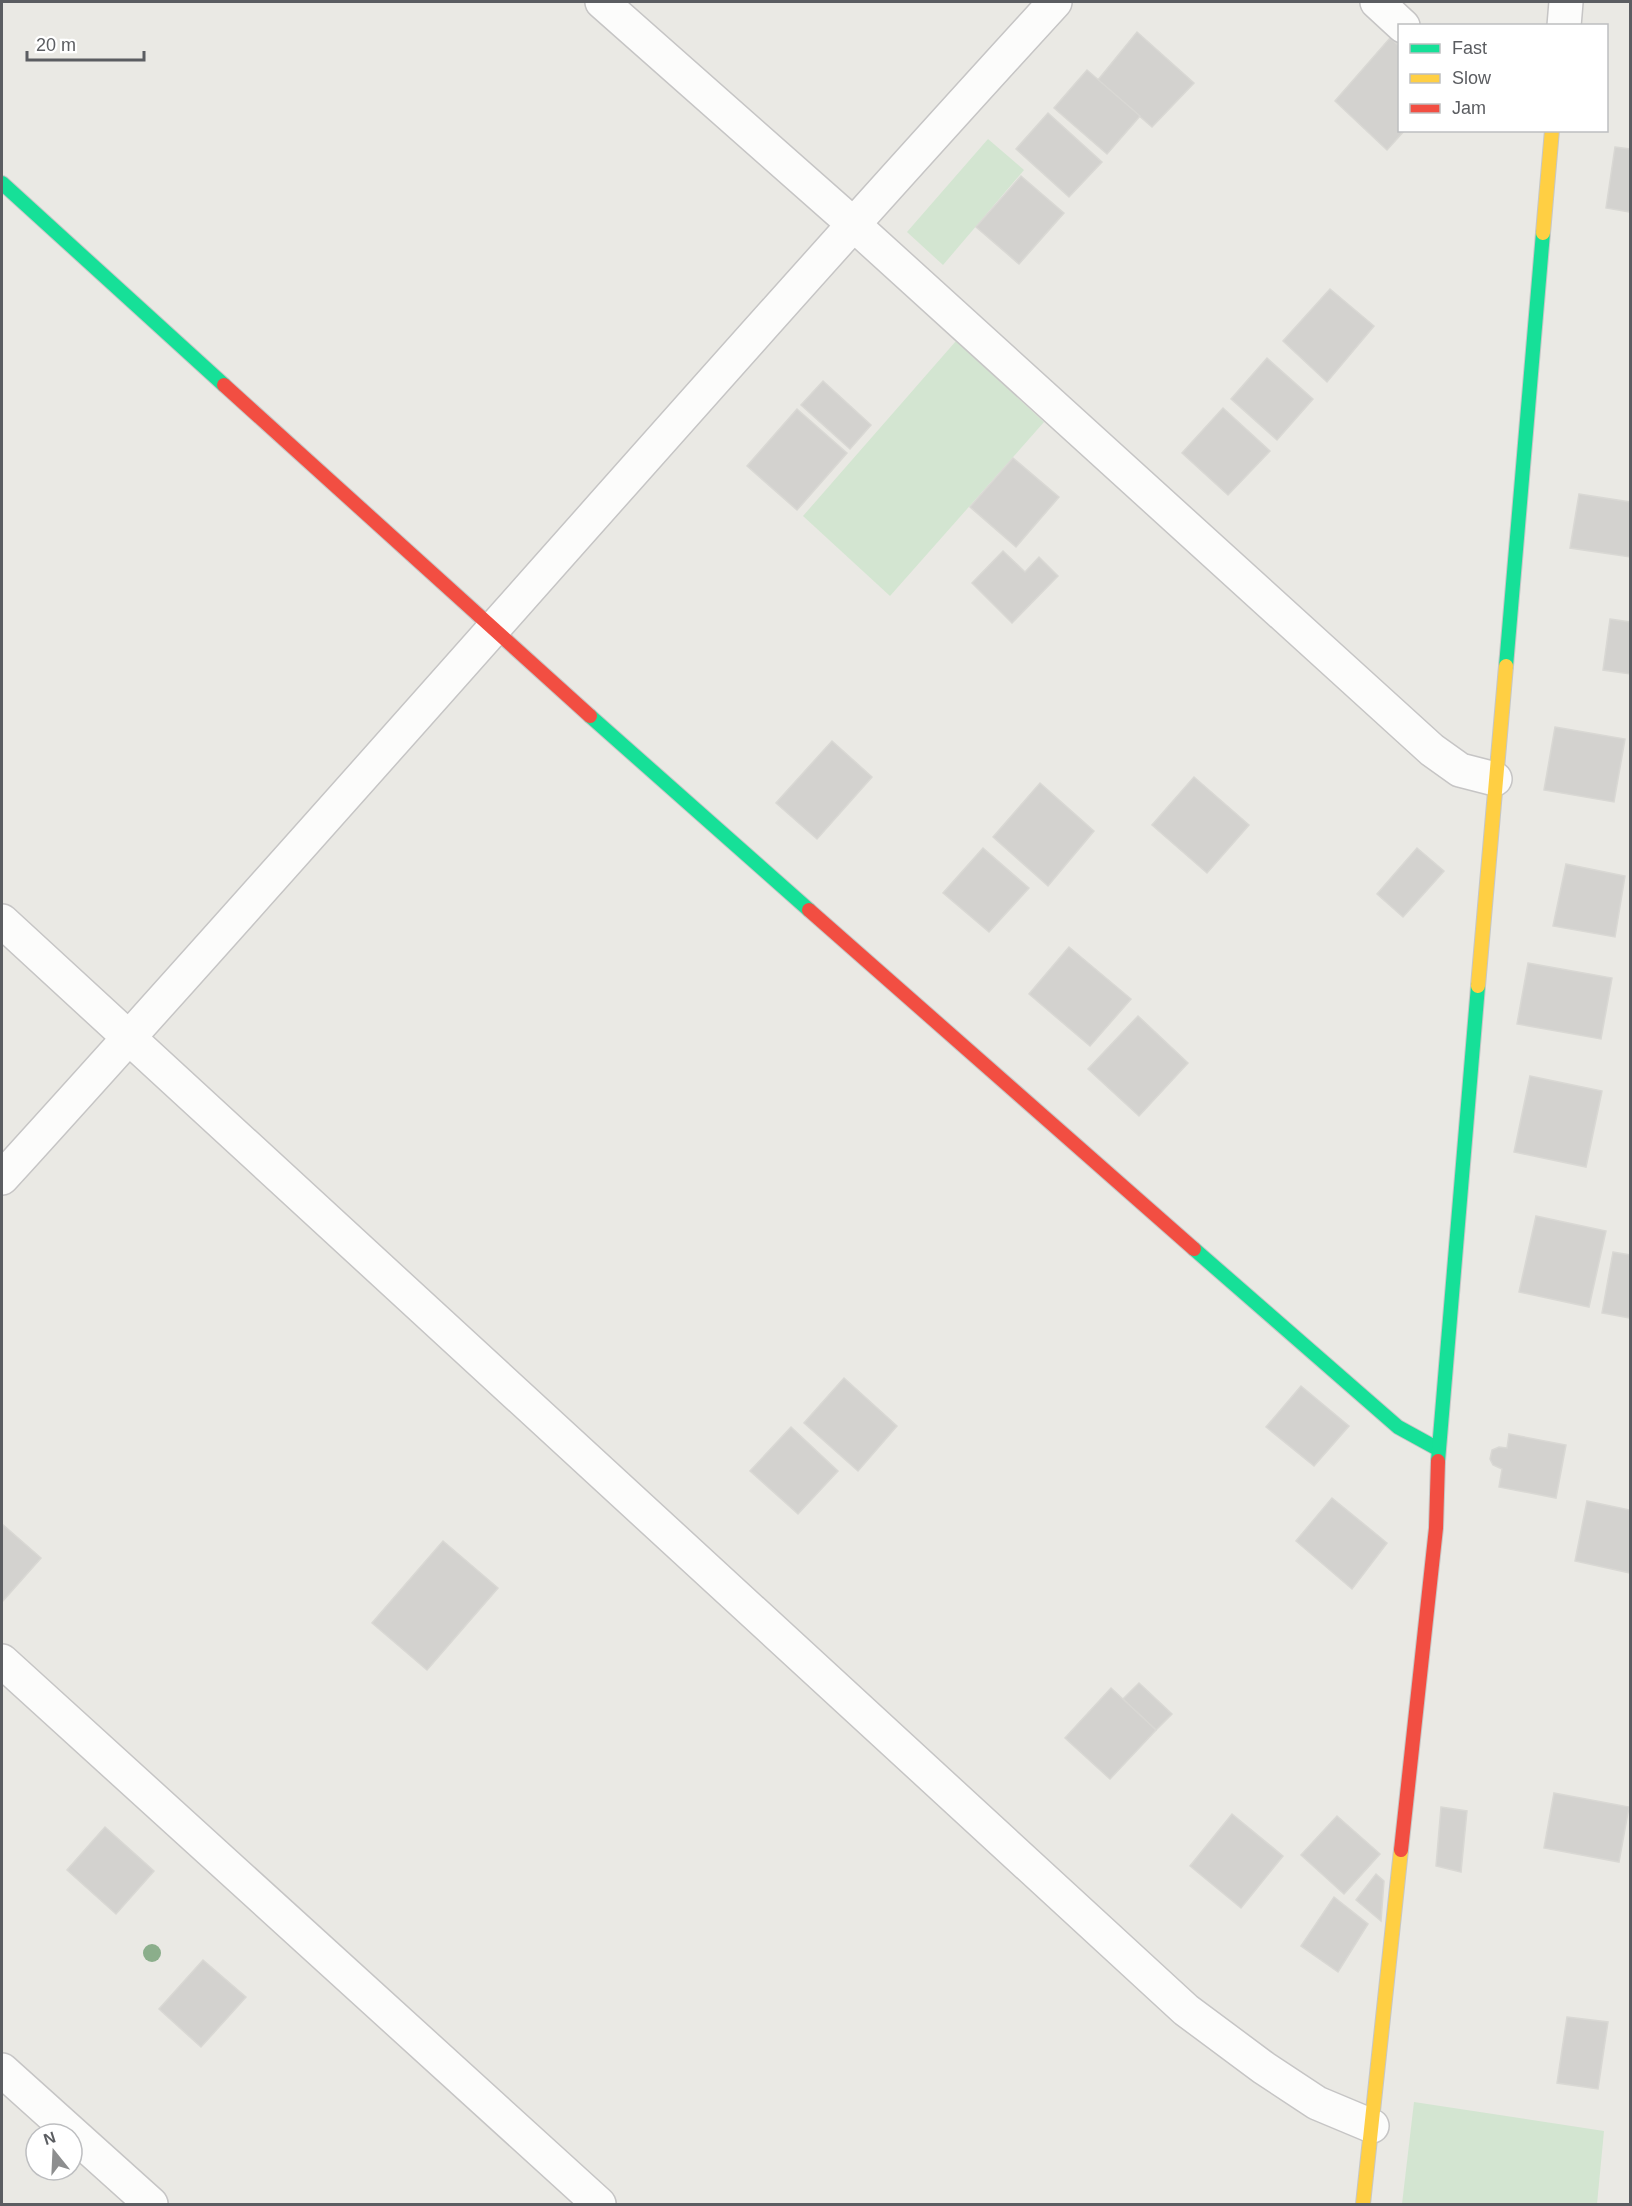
<svg xmlns="http://www.w3.org/2000/svg" width="1632" height="2206" viewBox="0 0 1632 2206" font-family="Helvetica,sans-serif">
  <style>
    .green { fill: #d3e5d1 }
    .building { fill: #d3d2cf; stroke: #d9d8d4; stroke-width: 1.5 }
    .lines { fill: none; stroke-linecap: round; stroke-linejoin: round }
    .street-casing { stroke: #c6c5c5; stroke-width: 36 }
    .fast-casing { stroke: #c6c7c6; stroke-width: 16 }
    .slow-casing { stroke: #c6c7c6; stroke-width: 16 }
    .jam-casing { stroke: #c6c7c6; stroke-width: 16 }
    .street { stroke: #fcfcfb; stroke-width: 33 }
    .fast { stroke: #16e098; stroke-width: 14 }
    .slow { stroke: #ffcf43; stroke-width: 14 }
    .jam { stroke: #f24e42; stroke-width: 14 }
    .tree { fill: #8bae8b }
  </style>
  <rect width="100%" height="100%" fill="#eae9e4"/>
  <g class="green">
    <polygon points="988,139 1024,170 943,265 907,232"/>
    <polygon points="956,341 1044,422 890,596 803,516"/>
    <polygon points="1414,2102 1604,2131 1597,2204 1402,2204"/>
  </g>
  <g class="building">
    <polygon points="1137,32 1194,83 1152,127 1098,80"/>
    <polygon points="1390,38 1400,47 1400,130 1405,130 1387,150 1335,101"/>
    <polygon points="1087,70 1140,116 1107,154 1054,108"/>
    <polygon points="1048,113 1102,162 1069,197 1016,149"/>
    <polygon points="1615,147 1630,149 1630,212 1606,208"/>
    <polygon points="1021,176 1064,213 1019,264 976,227"/>
    <polygon points="1330,289 1374,326 1327,382 1283,341"/>
    <polygon points="1267,358 1313,399 1277,440 1231,399"/>
    <polygon points="823,381 871,425 850,449 801,405"/>
    <polygon points="1223,408 1270,451 1228,495 1182,453"/>
    <polygon points="797,409 847,453 797,510 747,466"/>
    <polygon points="1013,458 1059,497 1016,547 970,507"/>
    <polygon points="1579,494 1630,502 1630,557 1570,548"/>
    <polygon points="1003,551 1025,572 1039,557 1058,576 1012,623 972,583"/>
    <polygon points="1610,619 1630,622 1630,674 1603,670"/>
    <polygon points="1555,727 1625,739 1614,802 1544,790"/>
    <polygon points="832,741 872,777 817,839 776,803"/>
    <polygon points="1194,777 1249,825 1207,873 1152,825"/>
    <polygon points="1040,783 1094,831 1048,886 993,837"/>
    <polygon points="983,848 1029,888 989,932 943,893"/>
    <polygon points="1417,848 1444,871 1403,917 1377,894"/>
    <polygon points="1566,864 1625,876 1615,937 1553,926"/>
    <polygon points="1069,947 1131,999 1090,1046 1029,994"/>
    <polygon points="1528,963 1612,978 1601,1039 1517,1024"/>
    <polygon points="1138,1016 1188,1063 1139,1116 1088,1069"/>
    <polygon points="1530,1076 1602,1091 1586,1167 1514,1152"/>
    <polygon points="1536,1216 1606,1231 1589,1307 1519,1292"/>
    <polygon points="1613,1252 1630,1255 1630,1318 1602,1313"/>
    <polygon points="844,1378 897,1426 858,1471 804,1423"/>
    <polygon points="1301,1386 1349,1426 1314,1466 1266,1427"/>
    <polygon points="791,1427 838,1471 798,1514 750,1471"/>
    <polygon points="1509,1434 1566,1445 1556,1498 1499,1487 1502,1469 1493,1465 1490,1459 1492,1450 1499,1447 1507,1448"/>
    <polygon points="1332,1498 1387,1543 1352,1589 1296,1541"/>
    <polygon points="1587,1501 1630,1510 1630,1573 1575,1561"/>
    <polygon points="2,1524 41,1558 2,1602"/>
    <polygon points="443,1541 498,1588 427,1670 372,1623"/>
    <polygon points="1139,1683 1172,1714 1156,1730 1123,1699"/>
    <polygon points="1111,1688 1156,1730 1110,1779 1065,1738"/>
    <polygon points="1554,1793 1629,1807 1619,1862 1544,1848"/>
    <polygon points="1441,1807 1467,1811 1461,1872 1436,1866"/>
    <polygon points="1232,1814 1283,1856 1241,1908 1190,1866"/>
    <polygon points="1337,1816 1380,1854 1344,1894 1301,1855"/>
    <polygon points="105,1827 154,1871 116,1914 67,1870"/>
    <polygon points="1376,1874 1384,1881 1381,1921 1356,1900"/>
    <polygon points="1334,1897 1368,1924 1338,1972 1301,1946"/>
    <polygon points="203,1960 246,1997 201,2047 159,2009"/>
    <polygon points="1567,2017 1608,2022 1598,2089 1557,2083"/>
  </g>
  <g class="lines">
    <g class="street-casing">
      <g id="street">
        <polyline points="602,2 852,223 1432,750 1460,770 1495,779"/>
        <polyline points="1377,2 1403,26"/>
        <polyline points="1564,26 1566,2"/>
        <polyline points="2,921 1186,2010 1264,2068 1317,2103 1372,2126"/>
        <path d="M2,1178c354,-389 698,-788 1053,-1176"/>
        <polyline points="2,1661 599,2204"/>
        <polyline points="2,2070 151,2204"/>
      </g>
    </g>
    <g class="fast-casing">
      <g id="fast">
        <polyline points="2,183 224,385"/>
        <polyline points="1506,666 1543,233"/>
        <polyline points="590,716 809,910"/>
        <polyline points="1194,1249 1398,1427 1438,1449"/>
        <polyline points="1438,1461 1478,986"/>
      </g>
    </g>
    <g class="slow-casing">
      <g id="slow">
        <polyline points="1543,233 1552,130"/>
        <polyline points="1478,986 1506,666"/>
        <polyline points="1363,2204 1401,1850"/>
      </g>
    </g>
    <g class="jam-casing">
      <g id="jam">
        <polyline points="224,385 590,716"/>
        <polyline points="809,910 1194,1249"/>
        <polyline points="1401,1850 1436,1528 1438,1461"/>
      </g>
    </g>
    <use href="#street" class="street"/>
    <use href="#fast" class="fast"/>
    <use href="#slow" class="slow"/>
    <use href="#jam" class="jam"/>
  </g>
  <circle class="tree" cx="152" cy="1953" r="9"/>
  <rect width="1632" height="2206" fill="none" stroke="#5b5d61" stroke-width="6"/>
  <rect x="1398" y="24" width="210" height="108" fill="#ffffff" stroke="#bdbec0" stroke-width="1.5"/>
  <rect x="1410" y="44" width="30" height="9" fill="#16e098" stroke="#bdbec0" stroke-width="1.5"/>
  <text x="1452" y="54" font-size="18" fill="#5b5d61">Fast</text>
  <rect x="1410" y="74" width="30" height="9" fill="#ffcf43" stroke="#bdbec0" stroke-width="1.5"/>
  <text x="1452" y="84" font-size="18" fill="#5b5d61">Slow</text>
  <rect x="1410" y="104" width="30" height="9" fill="#f24e42" stroke="#bdbec0" stroke-width="1.5"/>
  <text x="1452" y="114" font-size="18" fill="#5b5d61">Jam</text>
  <g transform="translate(54 2152) rotate(342)"><circle r="28" fill="#ffffff" stroke="#bdbec0" stroke-width="1.5"/>
  <path d="M0-4.5L10 22L0 15L-10 22Z" fill="#8d8e8f"/>
  <text y="-9" font-size="16" font-weight="bold" text-anchor="middle" fill="#5b5d61">N</text>
  </g>
  <path d="M27 51v9h117v-9" fill="none" stroke="#5b5d61" stroke-width="3"/>
  <text x="36" y="51" font-size="18" fill="#5b5d61" stroke="#ffffff" stroke-width="4.5" paint-order="stroke">20 m</text>
</svg>
